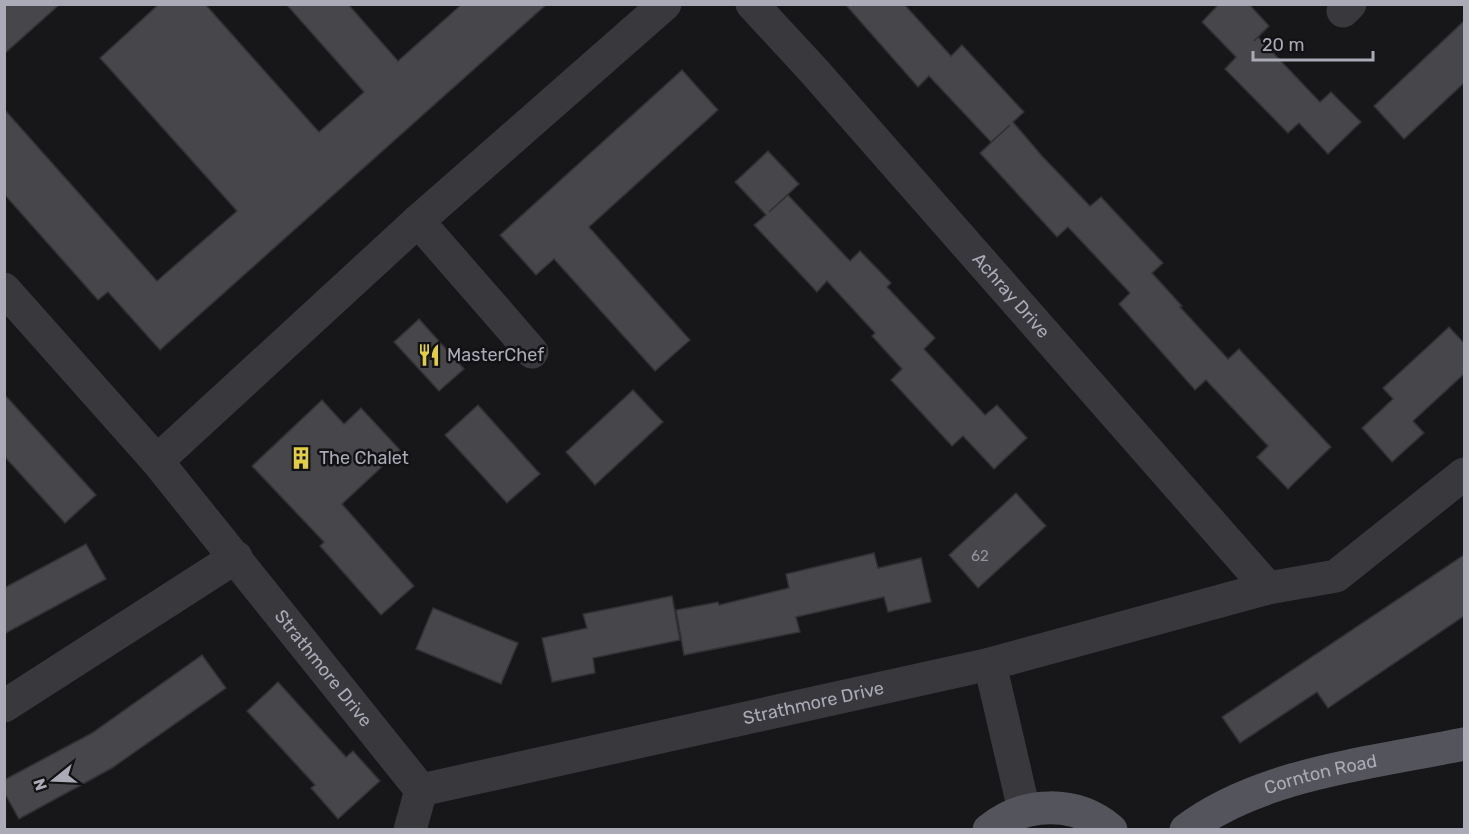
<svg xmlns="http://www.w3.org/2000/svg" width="1469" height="834" viewBox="0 0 1469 834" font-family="Rubik,sans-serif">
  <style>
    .building { fill: #46464b; stroke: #323134; stroke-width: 1.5 }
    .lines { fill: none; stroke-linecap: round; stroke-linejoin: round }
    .minor { stroke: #38383d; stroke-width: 33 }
    .major { stroke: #54555c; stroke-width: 33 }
    .labels { text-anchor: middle; stroke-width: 5; stroke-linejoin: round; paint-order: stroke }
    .number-label { font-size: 15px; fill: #91929c }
    .street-label { font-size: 18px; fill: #aaabb7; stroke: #121214 }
    .poi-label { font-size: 18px; fill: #aaabb7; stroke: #121214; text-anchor: start }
  </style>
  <rect width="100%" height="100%" fill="#171719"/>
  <g class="building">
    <polygon points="4,4 60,4 4,54"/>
    <polygon points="159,4 205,4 319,132 364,92 286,4 348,4 398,61 462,4 547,4 160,350 108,292 98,300 4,194 4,109 157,281 237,211 100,58"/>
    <polygon points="845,4 904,4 951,56 962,45 1024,112 1013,122 1042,156 1090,206 1101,197 1163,263 1152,273 1182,306 1180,307 1228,359 1239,349 1331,447 1288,489 1257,457 1268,446 1206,380 1195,390 1119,304 1130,293 1068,227 1057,237 980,153 1010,125 991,142 929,76 918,87"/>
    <polygon points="1219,4 1249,4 1269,26 1254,41 1258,37 1320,102 1331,92 1361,122 1328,154 1299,123 1288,133 1225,69 1236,57 1202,22"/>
    <polygon points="1464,21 1464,83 1404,139 1374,106"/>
    <polygon points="682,70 718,110 589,227 690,340 655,371 554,259 536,275 500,235"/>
    <polygon points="768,151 799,184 769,212 788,195 850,261 860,251 891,283 887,287 935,338 924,349 985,415 997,405 1027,438 994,469 963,436 952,446 891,380 902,369 872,336 875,333 827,281 817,292 754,225 766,215 735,182"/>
    <polygon points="419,319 464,369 439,391 394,342"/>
    <polygon points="1449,327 1464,343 1464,374 1413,421 1424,433 1392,462 1362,428 1393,399 1383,388"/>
    <polygon points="633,390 663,422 595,485 566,452"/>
    <polygon points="4,394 96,495 65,523 4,456"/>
    <polygon points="322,400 344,424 361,408 400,450 342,504 414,586 381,615 320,546 324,542 252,466"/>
    <polygon points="478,405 540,474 507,503 445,435"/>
    <polygon points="1016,493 1046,526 978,588 949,555"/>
    <polygon points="86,544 106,579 4,634 4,588"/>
    <polygon points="874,553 878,568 921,558 931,602 888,612 884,597 796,617 800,632 684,655 676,610 718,602 719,605 789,588 786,574"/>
    <polygon points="1464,555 1464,616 1328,708 1317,692 1240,743 1222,717"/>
    <polygon points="672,596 680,640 593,658 595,673 552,682 542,638 587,628 583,614"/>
    <polygon points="433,608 518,643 501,684 416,649"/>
    <polygon points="202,655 226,688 112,768 19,819 4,792 4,780 92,733"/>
    <polygon points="278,682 346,757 353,751 380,781 338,819 311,788 315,785 247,711"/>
  </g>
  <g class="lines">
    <g class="minor">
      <path id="s1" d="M752,4l62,67 454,517"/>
      <polyline points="1343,11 1350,4"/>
      <polyline points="418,221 665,4"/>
      <path id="s2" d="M4,289l153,172 264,329 569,-126 278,-76 68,-12 128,-102"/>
      <polyline points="157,461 418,221 532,352"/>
      <polyline points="990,664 1024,810"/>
      <polyline points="4,706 236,557"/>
      <polyline points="410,830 421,790"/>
    </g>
    <g class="major">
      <path d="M989,830c35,-29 87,-30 122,0"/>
      <path id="s3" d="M1186,830c75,-57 188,-67 278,-86"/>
    </g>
  </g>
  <defs>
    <g id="restaurant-bare" transform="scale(1.8)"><path d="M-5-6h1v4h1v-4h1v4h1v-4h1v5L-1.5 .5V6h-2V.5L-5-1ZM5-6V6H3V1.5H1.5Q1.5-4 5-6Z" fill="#e1cd46" stroke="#121214" stroke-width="2.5" paint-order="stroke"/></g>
    <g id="building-bare" transform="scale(1.8)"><path d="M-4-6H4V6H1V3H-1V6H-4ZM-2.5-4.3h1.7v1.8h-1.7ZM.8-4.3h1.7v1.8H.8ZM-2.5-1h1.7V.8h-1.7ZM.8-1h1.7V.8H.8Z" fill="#e1cd46" stroke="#121214" stroke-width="2.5" paint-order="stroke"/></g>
  </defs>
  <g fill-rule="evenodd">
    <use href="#restaurant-bare" x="429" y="355"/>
    <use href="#building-bare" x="301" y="458"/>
  </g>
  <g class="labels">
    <g class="number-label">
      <text x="980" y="561">62</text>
    </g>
    <g class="street-label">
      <text dy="6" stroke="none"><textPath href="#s1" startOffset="390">Achray Drive</textPath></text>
      <text dy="6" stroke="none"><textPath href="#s2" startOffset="496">Strathmore Drive</textPath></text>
      <text dy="6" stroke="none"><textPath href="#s2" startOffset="1054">Strathmore Drive</textPath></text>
      <text dy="6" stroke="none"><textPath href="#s3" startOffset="147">Cornton Road</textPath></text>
    </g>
    <g class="poi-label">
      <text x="447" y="361">MasterChef</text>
      <text x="319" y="464">The Chalet</text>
    </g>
  </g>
  <rect width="1469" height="834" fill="none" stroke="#aaabb7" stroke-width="12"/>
  <g transform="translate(54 780) rotate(252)" stroke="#121214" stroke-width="4.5" paint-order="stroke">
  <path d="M0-4.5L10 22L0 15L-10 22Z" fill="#aaabb7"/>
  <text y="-9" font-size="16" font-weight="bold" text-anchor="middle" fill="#aaabb7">N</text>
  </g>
  <path d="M1253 51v9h120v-9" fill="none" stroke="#aaabb7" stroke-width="3"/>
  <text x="1262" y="51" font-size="18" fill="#aaabb7" stroke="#121214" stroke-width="4.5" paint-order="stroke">20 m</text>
</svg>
